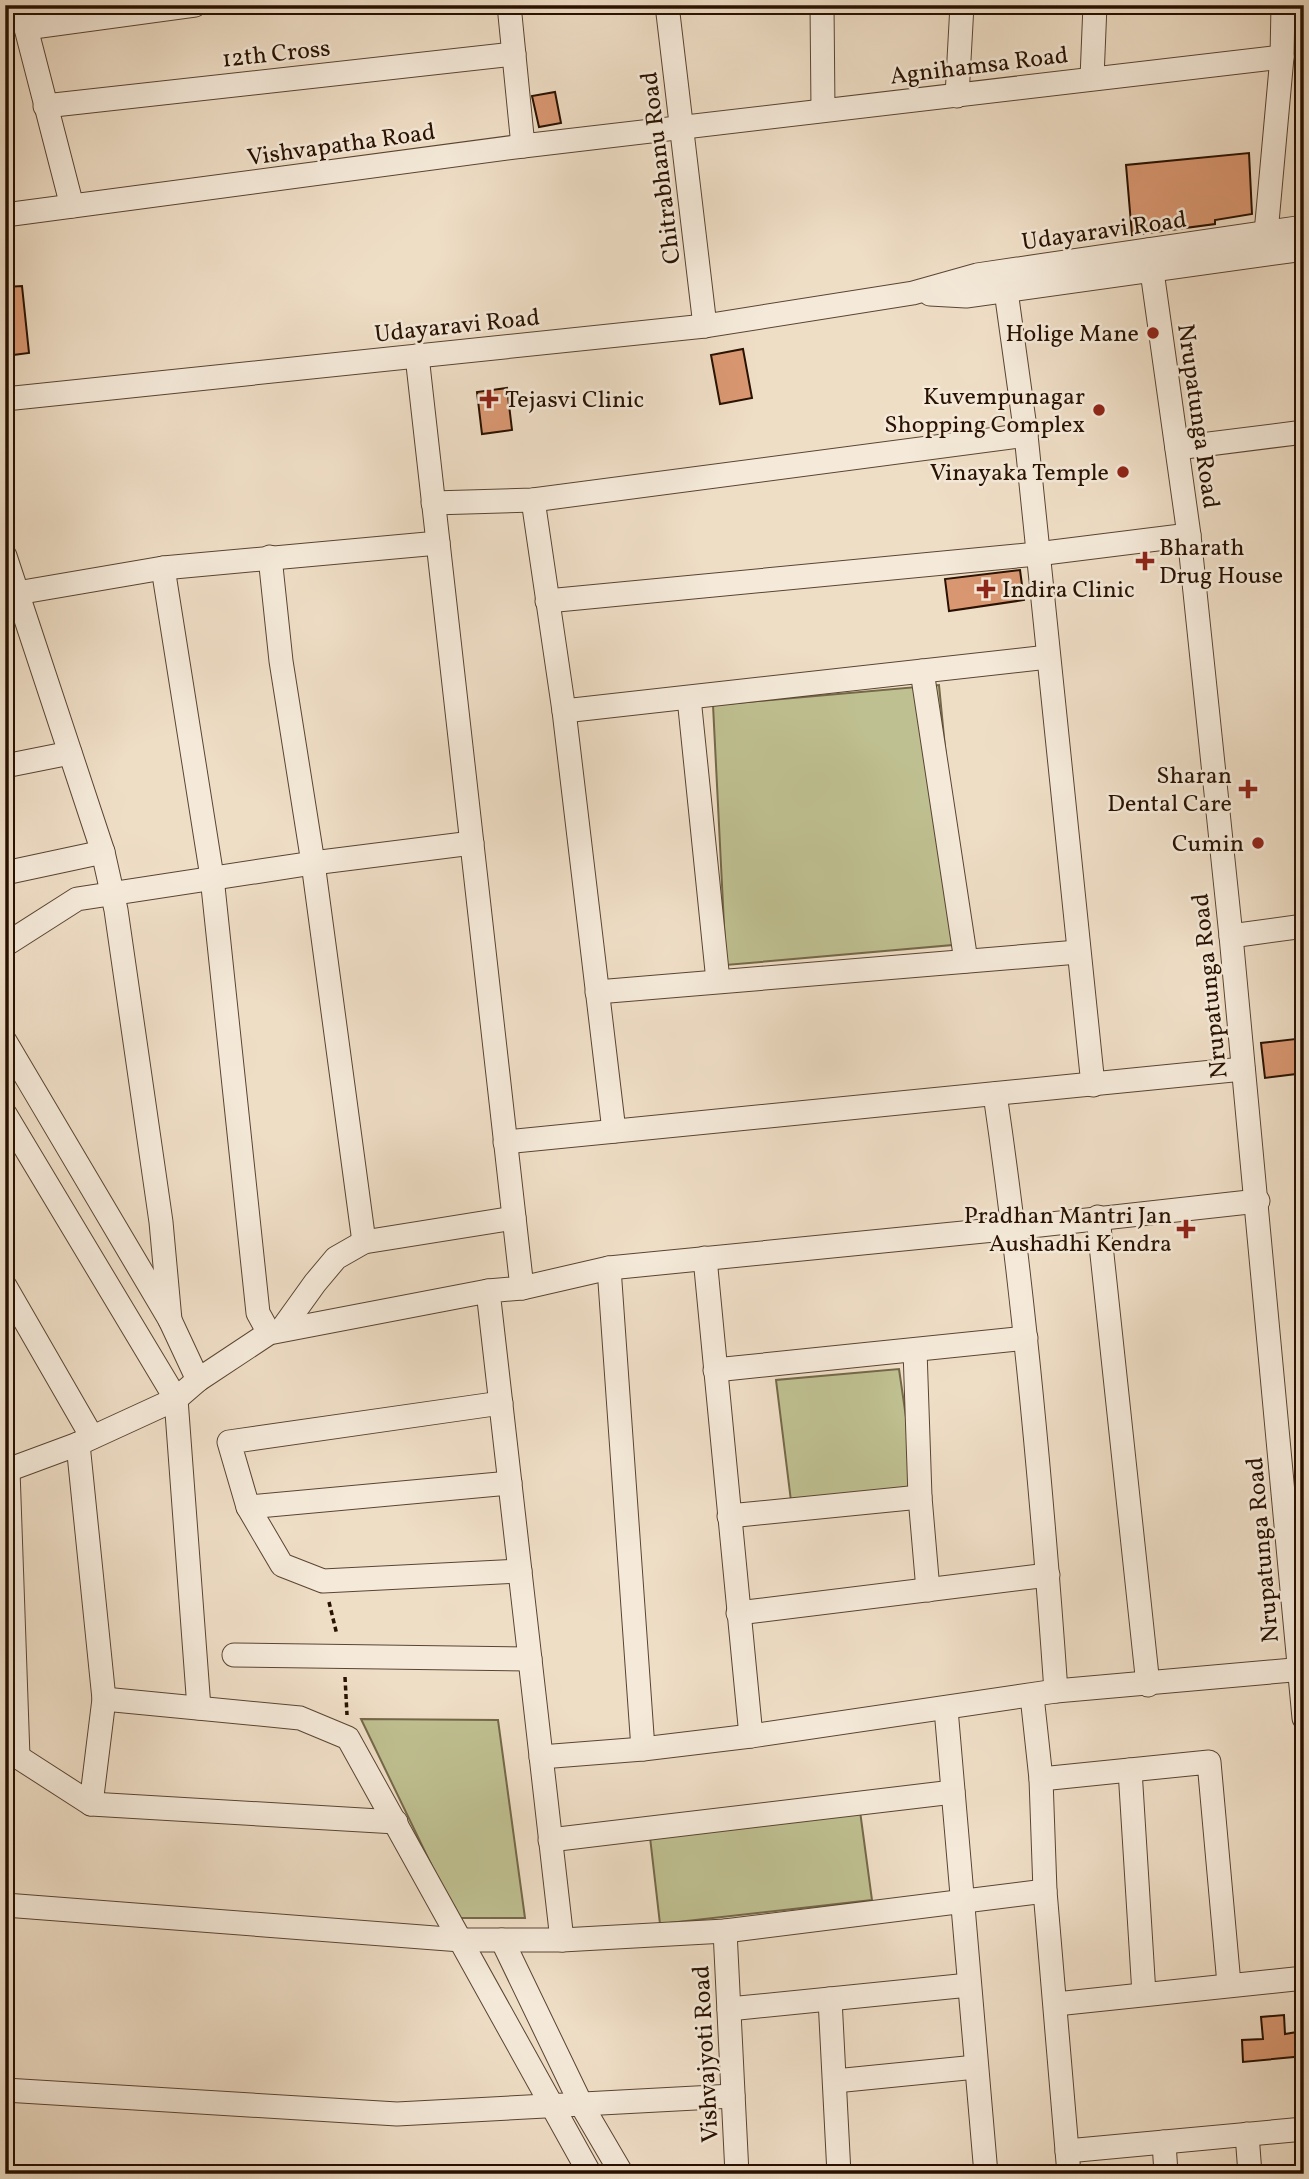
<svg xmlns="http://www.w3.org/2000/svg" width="1309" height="2179" viewBox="0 0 1309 2179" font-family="Vollkorn,serif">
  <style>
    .green { fill: #bfc091; stroke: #746849; stroke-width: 2 }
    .building { fill: #da9872; stroke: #281101; stroke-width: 2 }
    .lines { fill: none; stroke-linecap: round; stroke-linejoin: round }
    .minor-casing { stroke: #5a4432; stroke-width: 25 }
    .path { stroke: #281101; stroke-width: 3.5; stroke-dasharray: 5 3.5; stroke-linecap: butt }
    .minor { stroke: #f5eada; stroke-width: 23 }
    .poi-dot { fill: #8f2418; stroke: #f5eada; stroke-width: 2.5 }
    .labels { text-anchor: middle; stroke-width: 5; stroke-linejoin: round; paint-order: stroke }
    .street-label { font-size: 24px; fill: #281101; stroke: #f5eada }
    .poi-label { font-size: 24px; fill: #281101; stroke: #f5eada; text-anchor: end }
  </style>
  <rect width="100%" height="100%" fill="#efdec6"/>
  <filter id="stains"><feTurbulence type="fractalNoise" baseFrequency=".00286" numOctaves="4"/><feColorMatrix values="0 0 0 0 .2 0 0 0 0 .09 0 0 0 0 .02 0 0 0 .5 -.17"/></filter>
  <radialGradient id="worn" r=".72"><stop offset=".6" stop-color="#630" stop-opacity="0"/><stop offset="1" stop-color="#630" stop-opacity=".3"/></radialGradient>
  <g class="green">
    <polygon points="939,685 964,944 726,965 713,705"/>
    <polygon points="899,1369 916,1486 791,1501 776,1380"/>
    <polygon points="361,1719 498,1720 525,1918 457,1918"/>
    <polygon points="860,1811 872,1900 660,1924 650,1837"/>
  </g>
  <g class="building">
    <polygon points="555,92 561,123 539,127 532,96"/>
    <polygon points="1249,153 1252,214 1215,220 1215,224 1132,235 1126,165"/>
    <polygon points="22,286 29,353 5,356 5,287"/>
    <polygon points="743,349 752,398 720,404 711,355"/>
    <polygon points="507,388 512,430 482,434 477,392"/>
    <polygon points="1020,570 1024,600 949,611 945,579"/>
    <polygon points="1304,1038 1304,1073 1265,1078 1261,1043"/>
    <polygon points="1284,2015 1285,2034 1297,2032 1297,2035 1304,2035 1304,2056 1243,2062 1242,2040 1263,2039 1261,2017"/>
  </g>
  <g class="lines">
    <g class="minor-casing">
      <g id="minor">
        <polyline points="20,5 72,206"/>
        <polyline points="509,5 523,146"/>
        <polyline points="667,5 705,326"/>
        <polyline points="822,5 823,110"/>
        <polyline points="26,28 195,5"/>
        <polyline points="1092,78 1095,5"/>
        <polyline points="957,96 962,5"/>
        <polyline points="45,106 514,54"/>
        <polyline points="5,215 523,146 1282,57"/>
        <polyline points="1267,246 1266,233 1282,57 1283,5"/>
        <polyline points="1149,250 1189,535 1231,936 1304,1718"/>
        <polyline points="1006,291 1026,435 1093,1085"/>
        <polyline points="930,294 966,296 1304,249"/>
        <polyline points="417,356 522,1288 488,1291 562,1940"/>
        <polyline points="5,399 705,326 913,293 977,275 1304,227"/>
        <polyline points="1177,448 1304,432"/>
        <polyline points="533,500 564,711 614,1131"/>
        <polyline points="433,503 533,500 1026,435"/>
        <polyline points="5,556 103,852 116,910 161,1222 170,1320"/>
        <polyline points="270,557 281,661 313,863 364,1242"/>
        <polyline points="163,568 212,877 258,1313 269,1333"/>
        <polyline points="17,593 163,568 438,543"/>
        <polyline points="547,601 1037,554 1189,535"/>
        <polyline points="922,671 966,961"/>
        <polyline points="689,698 718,981"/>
        <polyline points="564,711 1048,657"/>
        <polyline points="5,766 70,753"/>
        <polyline points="5,873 103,852"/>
        <polyline points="1231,936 1304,926"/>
        <polyline points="5,945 77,899 313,863 472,843"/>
        <polyline points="597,992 1078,952"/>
        <polyline points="5,1041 170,1320 198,1380"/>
        <path d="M995,1094c29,198 47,397 61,597"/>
        <polyline points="5,1114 176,1399 199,1708"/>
        <polyline points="505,1142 1243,1069"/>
        <polyline points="1098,1217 1148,1685"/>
        <polyline points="705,1258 751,1736"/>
        <polyline points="609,1268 643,1749"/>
        <polyline points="5,1286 92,1437"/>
        <polyline points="522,1288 609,1268 1014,1228 1258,1201"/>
        <polyline points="282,1329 315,1283 336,1258 364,1242 514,1218"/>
        <polyline points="915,1350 920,1497 928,1590"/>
        <polyline points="715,1370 1026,1338"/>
        <polyline points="501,1403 229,1442 248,1507 282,1565 323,1581 520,1571"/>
        <polyline points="78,1444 104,1699 91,1804"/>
        <polyline points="5,1466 8,1470 18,1757"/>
        <polyline points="5,1471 78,1444 176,1399 198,1380 269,1333 488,1291"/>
        <polyline points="248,1507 510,1483"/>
        <polyline points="729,1516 920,1497"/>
        <polyline points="738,1613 1048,1575"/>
        <polyline points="234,1655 530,1659"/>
        <polyline points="1032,1696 1041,1779 1045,1891 1069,2174"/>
        <polyline points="104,1699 300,1718 348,1738 590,2174"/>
        <polyline points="946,1709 986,2174"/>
        <polyline points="5,1757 18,1757 91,1804 396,1822"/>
        <polyline points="541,1757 643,1749 751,1736 1056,1691 1304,1669"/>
        <polyline points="1130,1770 1144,1994"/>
        <polyline points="1041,1779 1209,1762 1229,1984"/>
        <polyline points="550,1840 953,1792"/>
        <polyline points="5,1905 461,1940 562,1940 725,1931 1045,1891"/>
        <polyline points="725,1931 737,2174"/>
        <polyline points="502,1940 581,2104 622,2174"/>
        <polyline points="830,1999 839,2174"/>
        <polyline points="1056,2004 1304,1978"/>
        <polyline points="729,2009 969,1985"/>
        <polyline points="835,2081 976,2067"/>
        <polyline points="5,2090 397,2114 733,2096"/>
        <polyline points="1247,2134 1250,2174"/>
        <polyline points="1164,2142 1166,2174"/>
        <polyline points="1067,2151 1304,2129"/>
      </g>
    </g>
    <g class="path">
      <polyline points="329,1602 337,1635"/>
      <polyline points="345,1677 347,1715"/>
    </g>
    <use href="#minor" class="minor"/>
  </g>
  <g class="poi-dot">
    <circle cx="1153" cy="333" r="7"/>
    <path d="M485.5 388.5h7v7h7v7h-7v7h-7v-7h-7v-7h7z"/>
    <circle cx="1099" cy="410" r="7"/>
    <circle cx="1123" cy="472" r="7"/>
    <path d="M1141.5 550.5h7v7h7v7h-7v7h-7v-7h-7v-7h7z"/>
    <path d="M982.5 578.5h7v7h7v7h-7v7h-7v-7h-7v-7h7z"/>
    <path d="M1244.5 778.5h7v7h7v7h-7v7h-7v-7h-7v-7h7z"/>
    <circle cx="1258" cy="843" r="7"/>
    <path d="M1182.5 1218.5h7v7h7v7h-7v7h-7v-7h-7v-7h7z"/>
  </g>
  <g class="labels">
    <g class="street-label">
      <text transform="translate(276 53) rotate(-6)" y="8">12th Cross</text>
      <text transform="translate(979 65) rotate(-7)" y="8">Agnihamsa Road</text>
      <text transform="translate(341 144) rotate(-8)" y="8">Vishvapatha Road</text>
      <text transform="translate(660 168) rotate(-97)" y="8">Chitrabhanu Road</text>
      <text transform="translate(1104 230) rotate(-8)" y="8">Udayaravi Road</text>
      <text transform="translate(457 325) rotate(-6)" y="8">Udayaravi Road</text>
      <text transform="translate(1199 416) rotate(82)" y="8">Nrupatunga Road</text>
      <text transform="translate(1209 986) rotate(-96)" y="8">Nrupatunga Road</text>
      <text transform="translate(1262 1550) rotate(-95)" y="8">Nrupatunga Road</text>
      <text transform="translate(705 2054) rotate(-93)" y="8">Vishvajyoti Road</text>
    </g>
    <g class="poi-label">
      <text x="1139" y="341">Holige Mane</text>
      <text x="1085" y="404">Kuvempunagar<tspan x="1085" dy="28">Shopping Complex</tspan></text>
      <text x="505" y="407" text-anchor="start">Tejasvi Clinic</text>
      <text x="1109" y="480">Vinayaka Temple</text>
      <text x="1159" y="555" text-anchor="start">Bharath<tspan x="1159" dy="28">Drug House</tspan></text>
      <text x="1002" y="597" text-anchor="start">Indira Clinic</text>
      <text x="1232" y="783">Sharan<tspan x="1232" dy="28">Dental Care</tspan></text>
      <text x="1244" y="851">Cumin</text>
      <text x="1172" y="1223">Pradhan Mantri Jan<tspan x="1172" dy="28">Aushadhi Kendra</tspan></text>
    </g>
  </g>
  <rect width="1309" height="2179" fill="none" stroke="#efdec6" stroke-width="28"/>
  <rect x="7" y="7" width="1295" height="2165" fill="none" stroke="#281101" stroke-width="3.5"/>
  <rect x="14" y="14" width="1281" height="2151" fill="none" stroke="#281101" stroke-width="2"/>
  <rect width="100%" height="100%" filter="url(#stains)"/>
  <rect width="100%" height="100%" fill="url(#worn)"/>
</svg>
